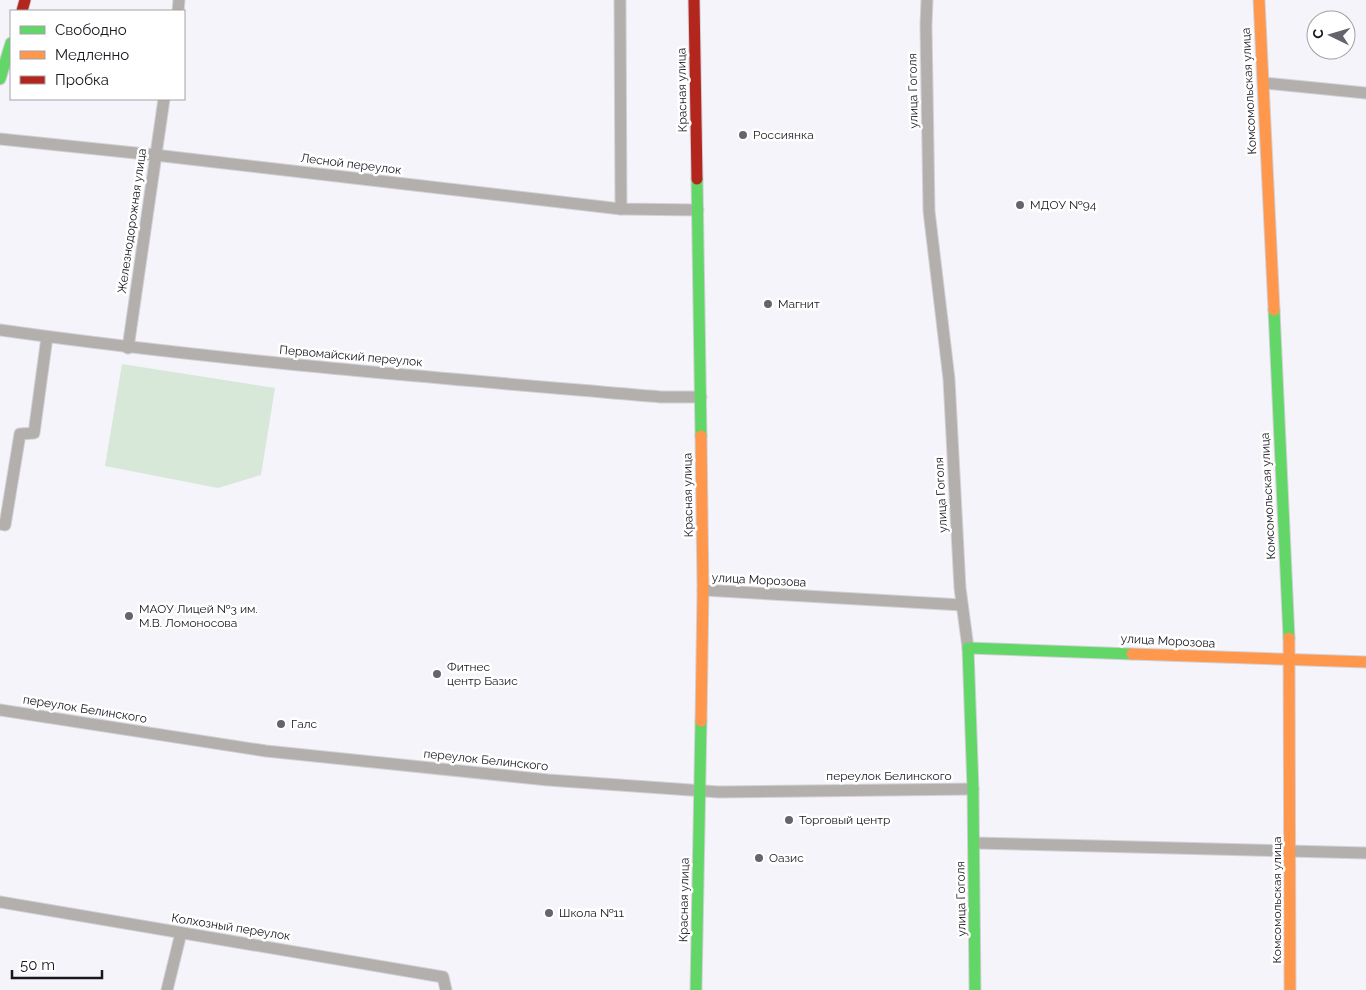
<svg xmlns="http://www.w3.org/2000/svg" width="1366" height="990" viewBox="0 0 1366 990" font-family="Raleway,sans-serif">
  <style>
    .green { fill: #d7e8d9 }
    .lines { fill: none; stroke-linecap: round; stroke-linejoin: round }
    .street-casing { stroke: #d2d1d6; stroke-width: 13 }
    .fast-casing { stroke: #d2d1d6; stroke-width: 13 }
    .slow-casing { stroke: #d2d1d6; stroke-width: 13 }
    .jam-casing { stroke: #d2d1d6; stroke-width: 13 }
    .street { stroke: #b3afad; stroke-width: 11 }
    .fast { stroke: #63d668; stroke-width: 11 }
    .slow { stroke: #ff974d; stroke-width: 11 }
    .jam { stroke: #b3261e; stroke-width: 11 }
    .poi-dot { fill: #65646c; stroke: #fff; stroke-width: 2 }
    .labels { text-anchor: middle; stroke-width: 5; stroke-linejoin: round; paint-order: stroke }
    .street-label { font-size: 12px; fill: #18161f; stroke: #fff }
    .poi-label { font-size: 12px; fill: #18161f; stroke: #fff; text-anchor: start }
  </style>
  <rect width="100%" height="100%" fill="#f5f4fa"/>
  <polygon class="green" points="122,364 275,388 261,475 218,488 105,466"/>
  <g class="lines">
    <g class="street-casing">
      <g id="street">
        <polyline points="620,0 621,209"/>
        <polyline points="927,0 926,25 929,211 949,379 960,588 968,648"/>
        <polyline points="178,11 179,0"/>
        <polyline points="1264,83 1366,93"/>
        <polyline points="0,139 155,155 621,209 698,210"/>
        <path d="M0,330c219,31 440,48 661,67h40"/>
        <polyline points="128,348 164,99"/>
        <polyline points="0,524 5,525 20,434 34,433 47,337"/>
        <polyline points="703,590 962,605"/>
        <polyline points="0,710 266,751 548,780 719,792 973,789"/>
        <polyline points="974,843 1366,853"/>
        <polyline points="0,902 443,977 446,990"/>
        <polyline points="167,990 181,933"/>
      </g>
    </g>
    <g class="fast-casing">
      <g id="fast">
        <polyline points="0,79 11,43"/>
        <polyline points="697,179 701,436"/>
        <polyline points="1274,310 1289,638"/>
        <polyline points="696,990 701,721"/>
        <polyline points="975,990 973,789 968,648 1132,654"/>
      </g>
    </g>
    <g class="slow-casing">
      <g id="slow">
        <polyline points="1259,0 1274,310"/>
        <polyline points="701,436 703,590 701,721"/>
        <polyline points="1289,638 1290,990"/>
        <polyline points="1132,654 1366,662"/>
      </g>
    </g>
    <g class="jam-casing">
      <g id="jam">
        <polyline points="694,0 697,179"/>
        <polyline points="22,11 25,0"/>
      </g>
    </g>
    <use href="#street" class="street"/>
    <use href="#fast" class="fast"/>
    <use href="#slow" class="slow"/>
    <use href="#jam" class="jam"/>
  </g>
  <g class="poi-dot">
    <circle cx="743" cy="135" r="5"/>
    <circle cx="1020" cy="205" r="5"/>
    <circle cx="768" cy="304" r="5"/>
    <circle cx="129" cy="616" r="5"/>
    <circle cx="437" cy="674" r="5"/>
    <circle cx="281" cy="724" r="5"/>
    <circle cx="789" cy="820" r="5"/>
    <circle cx="759" cy="858" r="5"/>
    <circle cx="549" cy="913" r="5"/>
  </g>
  <g class="labels">
    <g class="street-label">
      <text transform="translate(682 90) rotate(-91)" y="4">Красная улица</text>
      <text transform="translate(913 91) rotate(-91)" y="4">улица Гоголя</text>
      <text transform="translate(1249 91) rotate(-93)" y="4">Комсомольская улица</text>
      <text transform="translate(351 164) rotate(7)" y="4">Лесной переулок</text>
      <text transform="translate(132 221) rotate(-82)" y="4">Железнодорожная улица</text>
      <text transform="translate(351 356) rotate(5)" y="4">Первомайский переулок</text>
      <text transform="translate(688 495) rotate(-91)" y="4">Красная улица</text>
      <text transform="translate(941 495) rotate(-93)" y="4">улица Гоголя</text>
      <text transform="translate(1268 496) rotate(-93)" y="4">Комсомольская улица</text>
      <text transform="translate(759 580) rotate(3)" y="4">улица Морозова</text>
      <text transform="translate(1168 641) rotate(3)" y="4">улица Морозова</text>
      <text transform="translate(85 709) rotate(9)" y="4">переулок Белинского</text>
      <text transform="translate(486 760) rotate(6)" y="4">переулок Белинского</text>
      <text x="889" y="780">переулок Белинского</text>
      <text transform="translate(961 899) rotate(-91)" y="4">улица Гоголя</text>
      <text transform="translate(684 900) rotate(-89)" y="4">Красная улица</text>
      <text transform="translate(1277 900) rotate(-90)" y="4">Комсомольская улица</text>
      <text transform="translate(231 927) rotate(9)" y="4">Колхозный переулок</text>
    </g>
    <g class="poi-label">
      <text x="753" y="139">Россиянка</text>
      <text x="1030" y="209">МДОУ №94</text>
      <text x="778" y="308">Магнит</text>
      <text x="139" y="613">МАОУ Лицей №3 им.<tspan x="139" dy="14">М.В. Ломоносова</tspan></text>
      <text x="447" y="671">Фитнес<tspan x="447" dy="14">центр Базис</tspan></text>
      <text x="291" y="728">Галс</text>
      <text x="799" y="824">Торговый центр</text>
      <text x="769" y="862">Оазис</text>
      <text x="559" y="917">Школа №11</text>
    </g>
  </g>
  <rect x="10" y="10" width="175" height="90" fill="#ffffff" stroke="#a3a2a5"/>
  <rect x="20" y="26" width="25" height="8" fill="#63d668" stroke="#a3a2a5"/>
  <text x="55" y="35" font-size="15" fill="#18161f">Свободно</text>
  <rect x="20" y="51" width="25" height="8" fill="#ff974d" stroke="#a3a2a5"/>
  <text x="55" y="60" font-size="15" fill="#18161f">Медленно</text>
  <rect x="20" y="76" width="25" height="8" fill="#b3261e" stroke="#a3a2a5"/>
  <text x="55" y="85" font-size="15" fill="#18161f">Пробка</text>
  <g transform="translate(1331 35) rotate(275)"><circle r="24" fill="#ffffff" stroke="#a3a2a5"/>
  <path d="M0-4L9 19L0 12L-9 19Z" fill="#65646c"/>
  <text y="-8" font-size="14" font-weight="bold" text-anchor="middle" fill="#18161f">С</text>
  </g>
  <path d="M12 970v8h90v-8" fill="none" stroke="#18161f" stroke-width="2.5"/>
  <text x="20" y="970" font-size="15" fill="#18161f" stroke="#ffffff" stroke-width="4" paint-order="stroke">50 m</text>
</svg>
